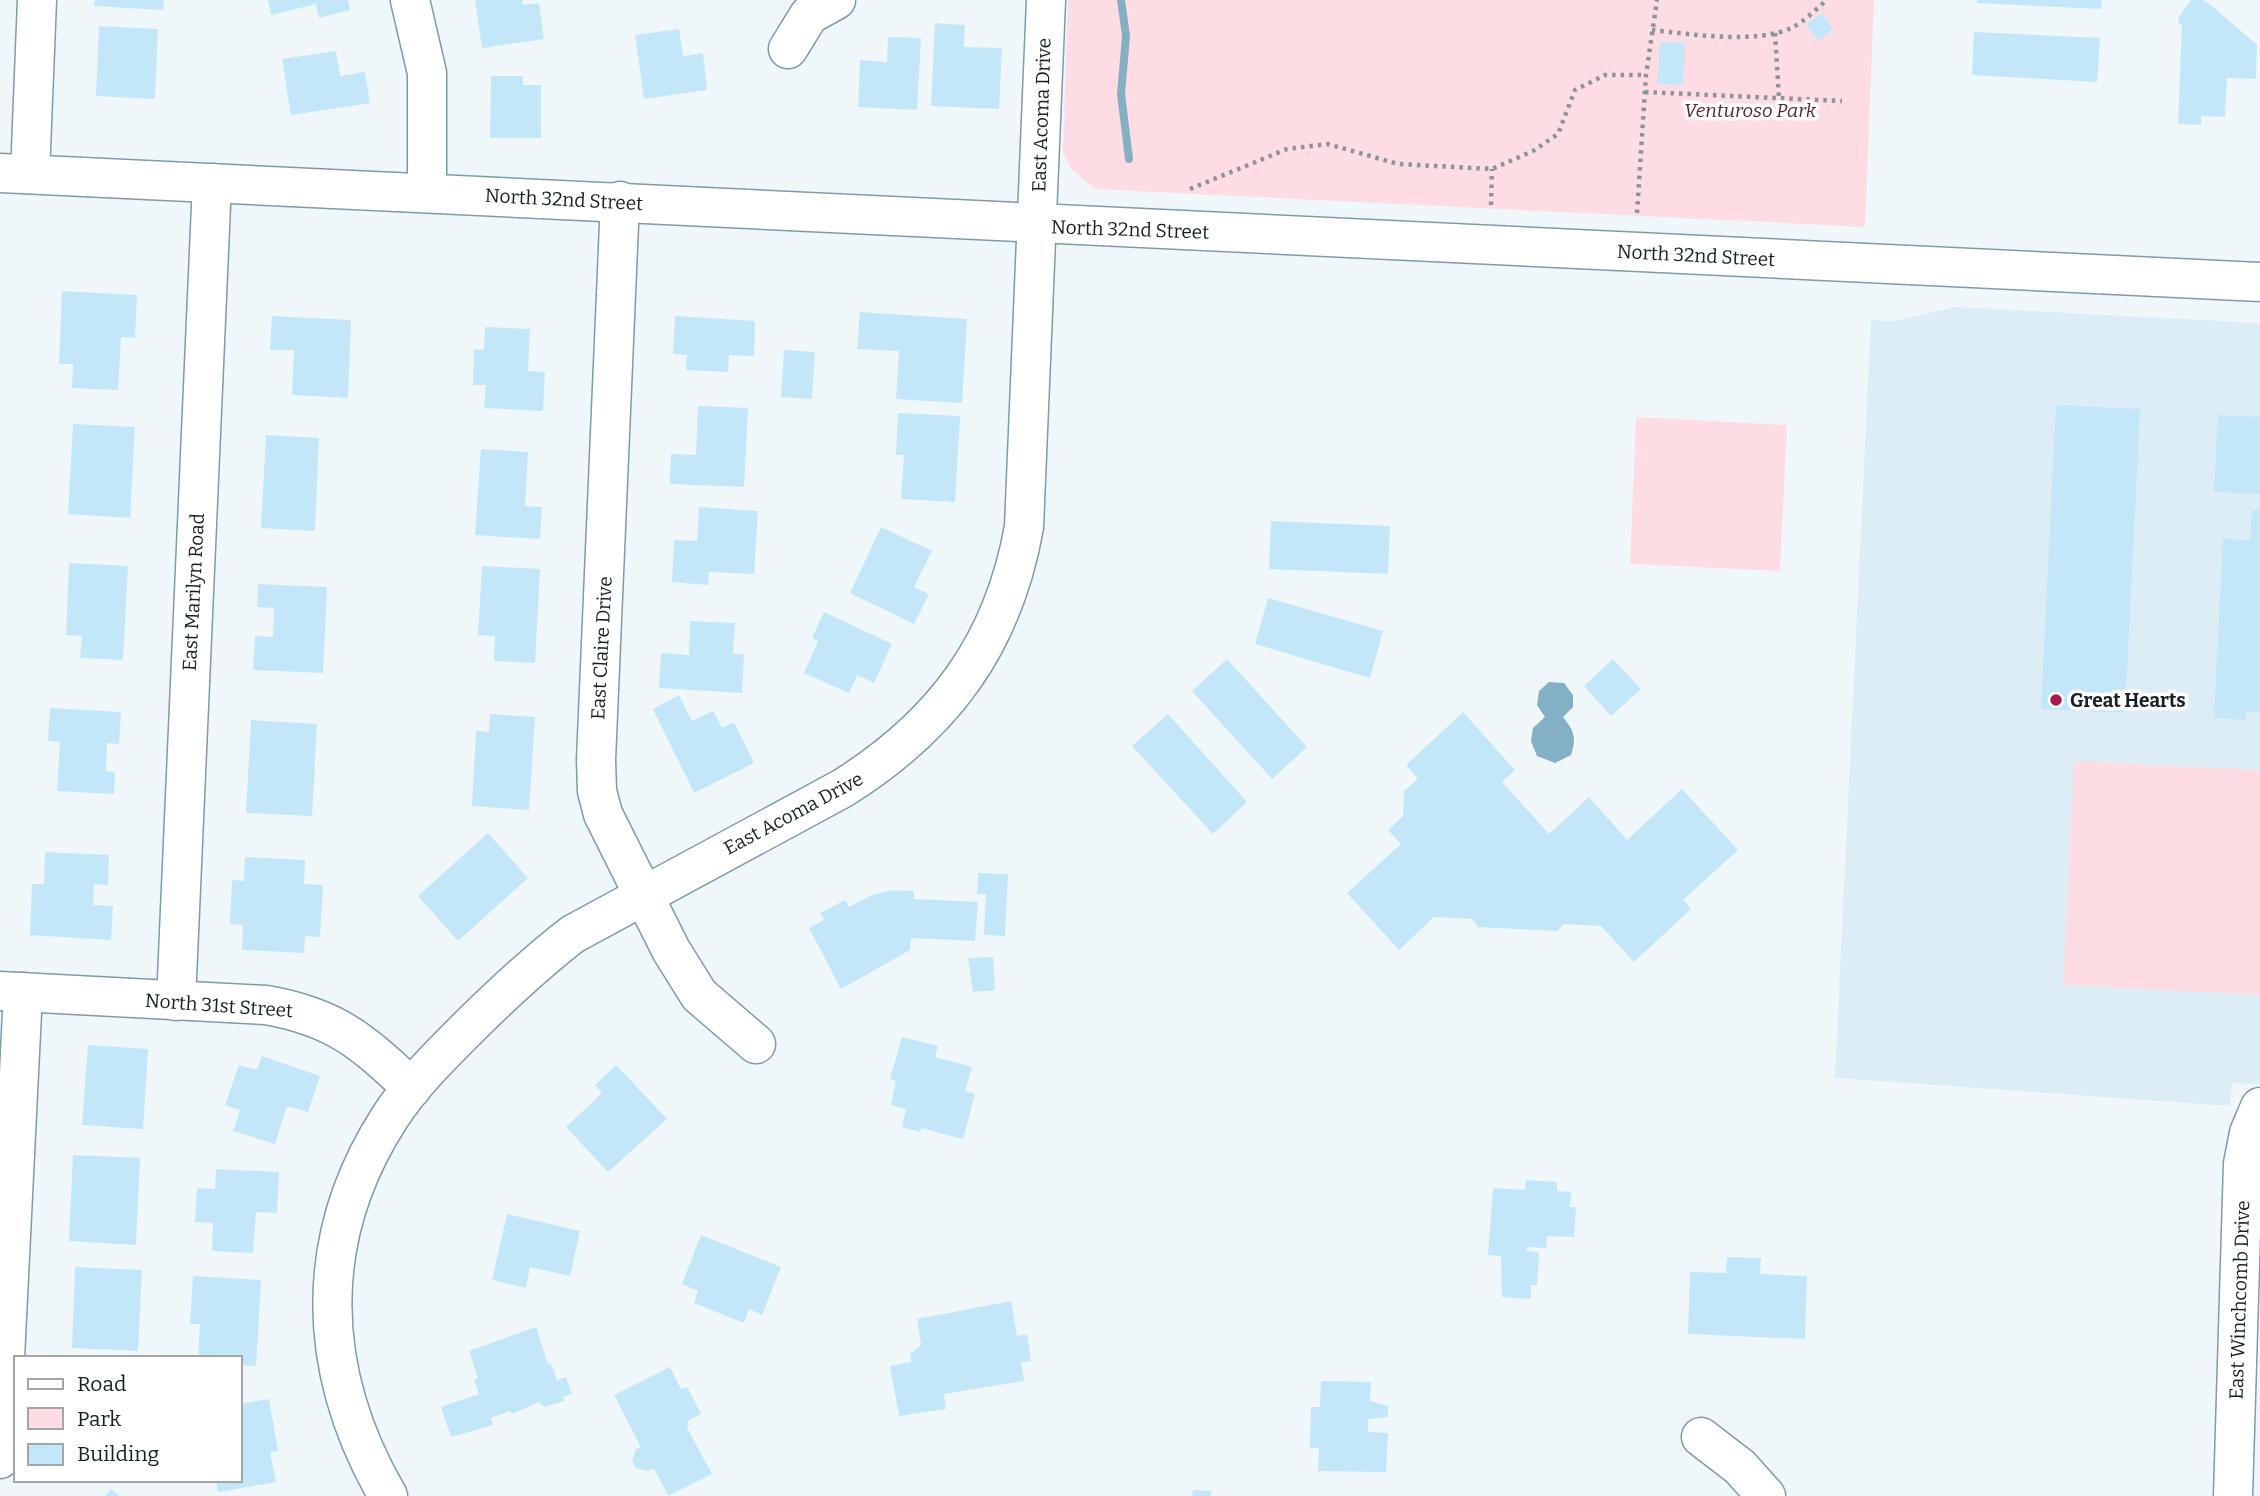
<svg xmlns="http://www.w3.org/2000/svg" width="2260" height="1496" viewBox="0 0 2260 1496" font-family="Bitter,serif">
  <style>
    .built { fill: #dcedf6 }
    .green { fill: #fedce3 }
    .water { fill: #84b0c6 }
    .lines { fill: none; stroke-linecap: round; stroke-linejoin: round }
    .stream { stroke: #84b0c6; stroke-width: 8 }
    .building { fill: #c3e7f9 }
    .minor-casing { stroke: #7b9cad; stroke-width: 41 }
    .major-casing { stroke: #7b9cad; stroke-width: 41 }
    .path { stroke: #8b9499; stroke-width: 4.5; stroke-dasharray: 3.5 5; stroke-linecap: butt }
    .minor { stroke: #fff; stroke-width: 38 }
    .major { stroke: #fff; stroke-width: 38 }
    .poi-dot { fill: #aa1954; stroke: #fff; stroke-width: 2.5 }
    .labels { text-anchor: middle; stroke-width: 7; stroke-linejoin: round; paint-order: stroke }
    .park-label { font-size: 19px; font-style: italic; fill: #5c2234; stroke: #fff }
    .street-label { font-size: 19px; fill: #132026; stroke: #fff }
    .poi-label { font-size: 19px; font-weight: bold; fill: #132026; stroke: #fff; text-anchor: start }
  </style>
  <rect width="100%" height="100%" fill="#f0f7fb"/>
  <polygon class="built" points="1956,307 2260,323 2260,1084 2232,1083 2230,1106 1835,1078 1871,319 1889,322"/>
  <g class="green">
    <polygon points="1068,0 1874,0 1865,227 1095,189 1071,169 1063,151"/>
    <polygon points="1636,417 1787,425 1780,571 1630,564"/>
    <polygon points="2074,761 2260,770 2260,995 2063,985"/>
  </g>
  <path class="water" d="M1549,682l15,1 9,12v12l-10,10c11,14 14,21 8,38l-16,8 -18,-7 -6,-15 2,-13 12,-11 -8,-12 2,-14z"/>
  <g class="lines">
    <polyline class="stream" points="1121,0 1126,36 1121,94 1129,159"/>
  </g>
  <g class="building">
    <polygon points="95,0 164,0 163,10 94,6"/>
    <polygon points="268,0 348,0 350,10 319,18 316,4 271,15"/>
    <polygon points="475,0 522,0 523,5 539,3 544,39 482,48"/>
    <polygon points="1977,0 2102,0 2101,9 1977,3"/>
    <polygon points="2191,0 2203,0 2211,5 2255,43 2257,42 2256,79 2227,78 2225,117 2201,116 2201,125 2178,124 2182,24 2178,24 2179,17"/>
    <polygon points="1823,13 1833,30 1818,41 1806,24"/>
    <polygon points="935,23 965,25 964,47 1002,48 999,109 931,106"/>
    <polygon points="99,26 158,29 155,99 96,96"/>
    <polygon points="679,29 683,56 703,53 707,90 644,99 635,35"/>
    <polygon points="1974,32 2100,38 2097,82 1972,75"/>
    <polygon points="888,37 921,38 917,110 858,107 860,60 887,62"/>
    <polygon points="1660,42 1685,43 1683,85 1657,84"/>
    <polygon points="336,51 340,76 365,72 370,103 291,115 282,59"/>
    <polygon points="491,76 523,76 523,85 541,85 541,138 490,138"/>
    <polygon points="62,291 137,295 135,338 121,337 118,390 72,388 73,364 59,364"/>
    <polygon points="860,312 967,319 962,403 896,399 899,351 857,349"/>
    <polygon points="272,316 351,320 348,398 292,395 294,350 270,350"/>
    <polygon points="675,316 755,321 754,356 729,355 728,372 686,370 687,355 673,354"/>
    <polygon points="485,327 530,329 528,371 545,372 543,411 484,408 486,385 473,385 474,349 484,350"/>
    <polygon points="784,350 815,352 812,399 781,397"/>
    <polygon points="2056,405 2140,409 2125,713 2041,709"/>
    <polygon points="698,406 748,408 744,487 670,484 671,454 696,455"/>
    <polygon points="898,413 960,416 955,502 901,499 904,455 896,455"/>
    <polygon points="2218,415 2260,417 2260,494 2214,492"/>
    <polygon points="73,424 135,427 130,518 68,514"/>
    <polygon points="266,435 319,438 315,531 261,528"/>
    <polygon points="481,449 528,452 525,506 542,507 540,539 475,535"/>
    <polygon points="699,507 758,511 754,574 709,572 708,585 672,582 674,540 697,541"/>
    <polygon points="2252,510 2260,511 2260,712 2246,711 2246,720 2214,718 2223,539 2250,540"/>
    <polygon points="1271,521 1390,526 1388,574 1269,569"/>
    <polygon points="881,527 932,551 914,587 929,594 914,624 850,593"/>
    <polygon points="69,563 128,566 123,660 80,658 82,636 66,635"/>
    <polygon points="482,566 540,569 535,663 494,661 495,636 478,635"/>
    <polygon points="258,584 327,587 323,673 253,670 255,636 273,637 274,608 257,607"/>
    <polygon points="1268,598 1383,631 1370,678 1255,644"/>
    <polygon points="824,612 892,644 874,683 857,675 849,693 804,673 818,641 812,638"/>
    <polygon points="690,621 735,623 733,654 744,654 742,693 659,688 661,653 689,655"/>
    <polygon points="1227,659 1307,747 1272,779 1192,691"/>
    <polygon points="1613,659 1641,689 1611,716 1584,686"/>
    <polygon points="679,695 692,721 713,711 722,728 734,722 754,763 694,793 653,709"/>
    <polygon points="50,708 121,712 119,744 107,743 106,771 115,772 114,794 57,791 60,742 48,741"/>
    <polygon points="1463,712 1515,770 1502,782 1549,834 1589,797 1627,840 1682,789 1738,850 1683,900 1691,909 1634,962 1601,926 1564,924 1557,931 1478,927 1472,919 1434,917 1399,950 1347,893 1401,844 1388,830 1403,816 1404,791 1418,779 1406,765"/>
    <polygon points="490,714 535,717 529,810 472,806 476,731 489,732"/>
    <polygon points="1168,714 1247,802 1213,834 1132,746"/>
    <polygon points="251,720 317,724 312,816 246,813"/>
    <polygon points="488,833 528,878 458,941 418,896"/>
    <polygon points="45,852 109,855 108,885 94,884 93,905 113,906 111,940 30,935 32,884 44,884"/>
    <polygon points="245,857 305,860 304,884 323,885 320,937 305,936 304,953 242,950 243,925 230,924 232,880 244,881"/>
    <polygon points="978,873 1008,874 1005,936 984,935 986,894 977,894"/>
    <polygon points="893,890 914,891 914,899 978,902 975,941 911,938 910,950 841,989 809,928 824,920 820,913 845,900 849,907 872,895"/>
    <polygon points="993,957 995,990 973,992 968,958"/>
    <polygon points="902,1037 938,1046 935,1057 972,1067 965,1091 975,1094 963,1139 921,1128 920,1132 902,1127 906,1109 891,1105 896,1081 890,1079"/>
    <polygon points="88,1045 148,1049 143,1129 82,1125"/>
    <polygon points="262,1056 320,1076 308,1112 287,1106 275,1144 233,1131 240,1110 225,1105 239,1065 257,1070"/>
    <polygon points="616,1065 667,1119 608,1172 566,1127 602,1093 595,1085"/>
    <polygon points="73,1155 140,1158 136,1245 69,1241"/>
    <polygon points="216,1169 279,1172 277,1213 256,1212 253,1253 212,1251 213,1223 195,1222 197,1188 215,1189"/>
    <polygon points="1526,1180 1557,1182 1557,1191 1571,1192 1570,1207 1576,1207 1574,1237 1547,1236 1546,1248 1527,1247 1526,1251 1539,1252 1537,1285 1531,1285 1531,1299 1502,1297 1501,1256 1488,1255 1493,1188 1525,1190"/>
    <polygon points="507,1214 580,1231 570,1276 530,1267 526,1288 492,1280"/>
    <polygon points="701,1235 781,1267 762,1315 749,1309 744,1323 694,1303 698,1291 682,1284"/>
    <polygon points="1727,1257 1761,1258 1760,1274 1807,1276 1805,1339 1688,1334 1690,1272 1726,1273"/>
    <polygon points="75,1267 142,1270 138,1351 72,1348"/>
    <polygon points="193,1276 261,1280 256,1366 240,1365 240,1358 198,1358 200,1324 190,1324"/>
    <polygon points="1011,1301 1017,1336 1027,1334 1031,1361 1021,1362 1024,1381 944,1394 946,1409 899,1416 890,1366 911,1362 910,1354 921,1345 917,1319"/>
    <polygon points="536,1327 548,1364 551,1364 557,1380 566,1377 572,1394 563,1397 564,1401 544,1407 539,1402 512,1414 510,1411 491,1418 493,1425 451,1437 441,1407 479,1394 474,1380 478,1378 469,1351"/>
    <polygon points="670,1367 681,1389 687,1387 701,1414 689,1420 687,1428 712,1474 668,1496 654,1468 648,1471 636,1468 632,1461 636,1449 641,1447 614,1395"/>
    <polygon points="1321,1381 1371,1382 1370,1401 1388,1406 1388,1417 1368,1419 1368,1432 1388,1433 1386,1472 1318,1471 1319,1448 1310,1448 1311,1407 1320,1407"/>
    <polygon points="269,1399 278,1451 270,1452 276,1482 218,1492 216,1480 240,1480 240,1404"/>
    <polygon points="111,1489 120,1496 105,1496"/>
    <polygon points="1193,1490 1211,1491 1211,1496 1192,1496"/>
  </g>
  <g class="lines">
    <g class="minor-casing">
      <g id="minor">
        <polyline points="410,0 427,73 427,192"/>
        <polyline points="788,49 809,15 836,0"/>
        <polyline points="30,174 37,0"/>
        <polyline points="620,201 596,760 597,791 603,814 671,950 699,995 756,1044"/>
        <path d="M0,991l266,14c69,12 96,36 146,83"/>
        <polyline points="176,1001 212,183"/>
        <polyline points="1701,1437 1740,1467 1766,1496"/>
        <polyline points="0,1459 23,992"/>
        <path d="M388,1496c-72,-124 -77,-257 2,-379 25,-38 57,-68 88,-99 31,-30 61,-58 95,-84l270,-146c100,-63 160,-143 181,-261l22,-527"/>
        <polyline points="2233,1496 2243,1164 2249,1133 2260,1107"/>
      </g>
    </g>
    <g class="major-casing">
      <polyline id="major" points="0,173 2260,282"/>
    </g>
    <g class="path">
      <path d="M1652,30c38,4 106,15 141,-3 12,-6 23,-18 34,-27"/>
      <polyline points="1775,33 1779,98"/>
      <polyline points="1645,92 1842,101"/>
      <polyline points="1190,189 1287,149 1328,144 1398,164 1492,169 1533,151 1558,134 1575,90 1605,75 1646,75"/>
      <polyline points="1491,205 1492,169"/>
      <polyline points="1637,213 1646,75 1657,0"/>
    </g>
    <use href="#minor" class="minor"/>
    <use href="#major" class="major"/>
  </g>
  <circle class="poi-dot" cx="2056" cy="700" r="7"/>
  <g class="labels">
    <g class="park-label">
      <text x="1750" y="117">Venturoso Park</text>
    </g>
    <g class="street-label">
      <text transform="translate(1041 115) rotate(-88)" y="7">East Acoma Drive</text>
      <text transform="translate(564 199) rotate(3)" y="7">North 32nd Street</text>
      <text transform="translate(1130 229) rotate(2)" y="7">North 32nd Street</text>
      <text transform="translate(1696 255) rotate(3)" y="7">North 32nd Street</text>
      <text transform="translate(193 592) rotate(-87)" y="7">East Marilyn Road</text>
      <text transform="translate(601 648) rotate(-87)" y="7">East Claire Drive</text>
      <text transform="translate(793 813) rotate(-28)" y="7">East Acoma Drive</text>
      <text transform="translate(219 1005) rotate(4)" y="7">North 31st Street</text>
      <text transform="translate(2239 1300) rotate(-88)" y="7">East Winchcomb Drive</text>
    </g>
    <g class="poi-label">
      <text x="2070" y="707">Great Hearts</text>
    </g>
  </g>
  <rect x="14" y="1356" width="228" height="126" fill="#ffffff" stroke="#a1a6a8" stroke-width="2"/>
  <rect x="28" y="1379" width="35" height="10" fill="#ffffff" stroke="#a1a6a8" stroke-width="2"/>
  <text x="77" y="1391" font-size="21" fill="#132026">Road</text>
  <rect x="28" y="1408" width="35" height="21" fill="#fedce3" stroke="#a1a6a8" stroke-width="2"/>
  <text x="77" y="1426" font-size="21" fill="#132026">Park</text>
  <rect x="28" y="1444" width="35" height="21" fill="#c3e7f9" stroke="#a1a6a8" stroke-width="2"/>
  <text x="77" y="1461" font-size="21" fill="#132026">Building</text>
</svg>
